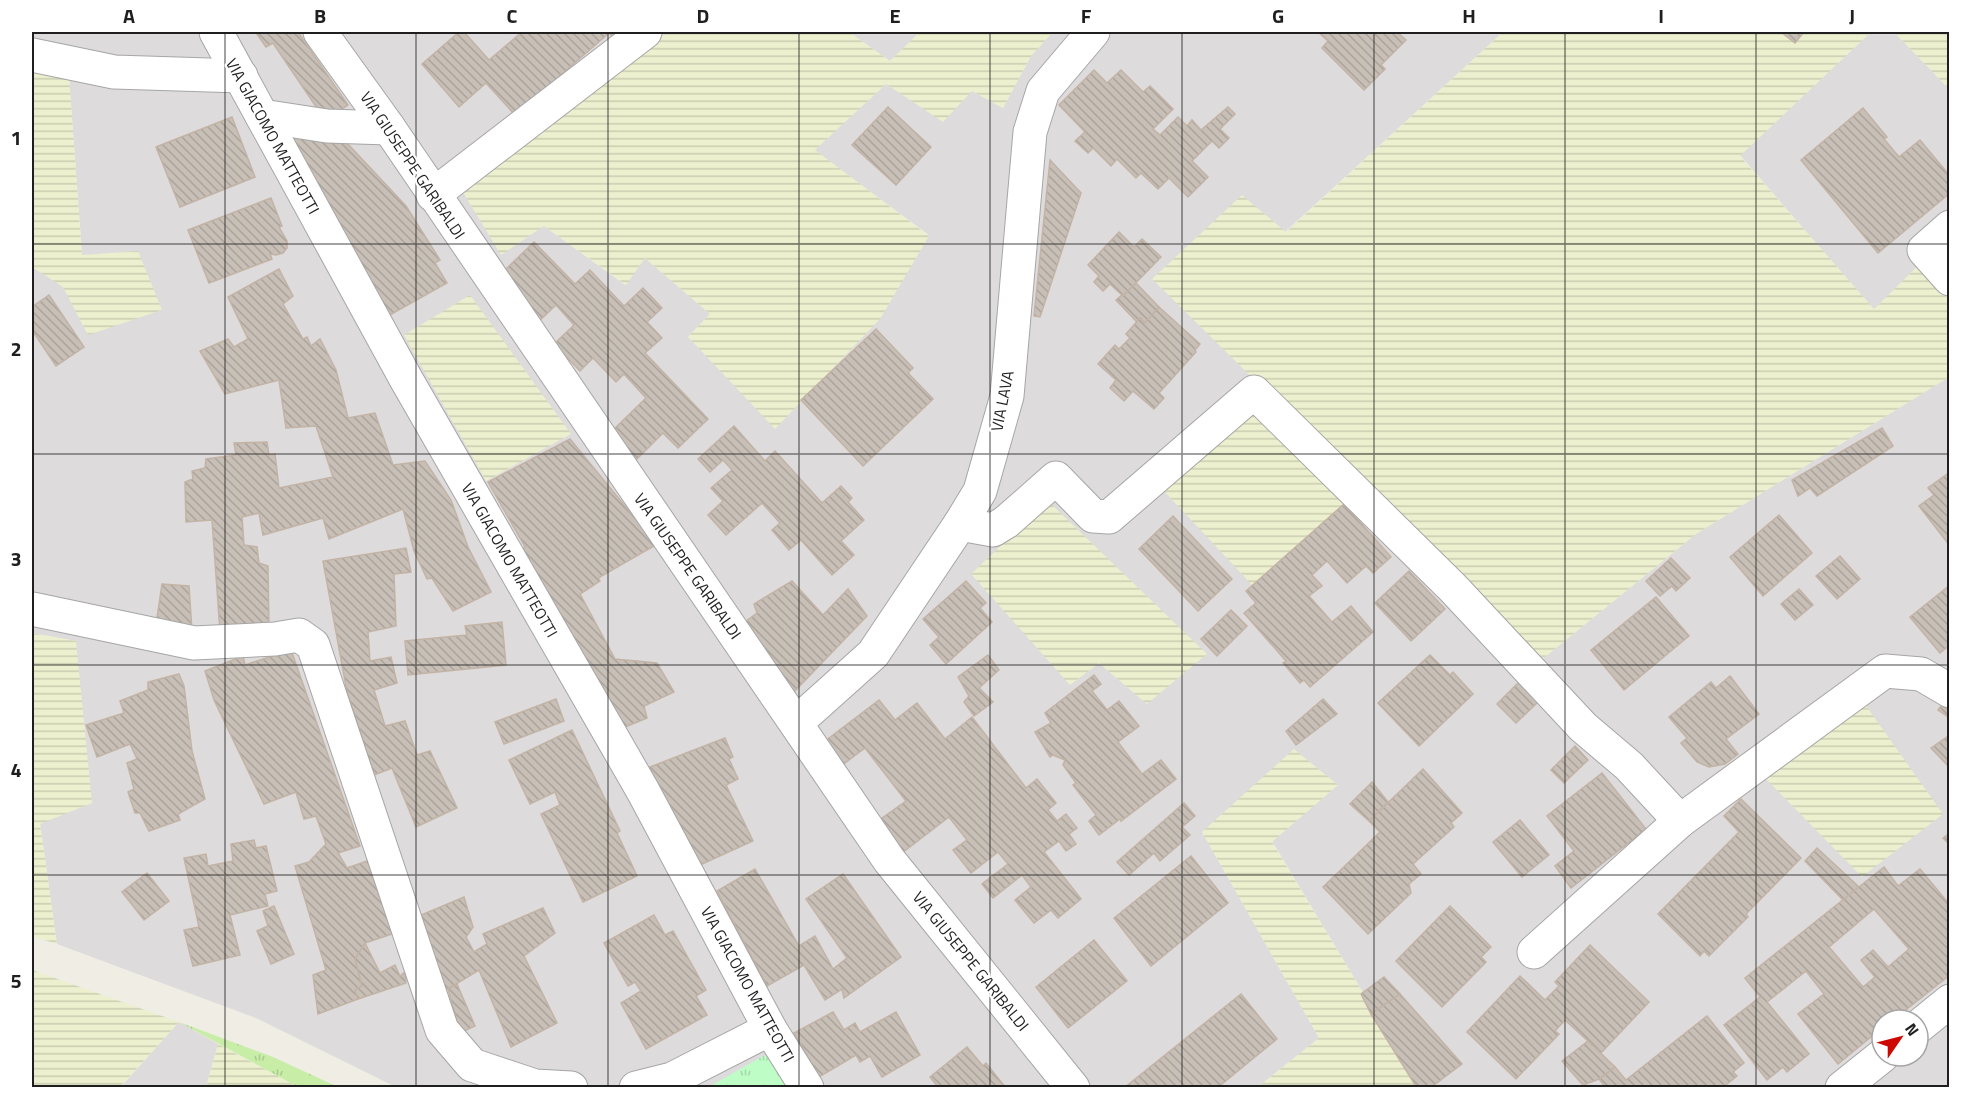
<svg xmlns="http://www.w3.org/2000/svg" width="1981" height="1119" viewBox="0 0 1981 1119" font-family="'Titillium Web',sans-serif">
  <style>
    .residential { fill: #dddbdb; fill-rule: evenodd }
    .farmland { fill: url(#farmland-rules) }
    .grass { fill: url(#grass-tufts) }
    .park { fill: url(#park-tufts) }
    .building { fill: url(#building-back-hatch); stroke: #c3b3a5; stroke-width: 1.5; fill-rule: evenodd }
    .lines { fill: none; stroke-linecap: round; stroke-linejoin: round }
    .minor-casing { stroke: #a6a6a6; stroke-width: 35 }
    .minor { stroke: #fff; stroke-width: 33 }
    .grid { fill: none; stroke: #1f1f1f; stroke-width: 1.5; stroke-opacity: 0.55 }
    .labels { text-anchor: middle; stroke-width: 4.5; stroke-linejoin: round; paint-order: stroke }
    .street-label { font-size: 16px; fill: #1f1f1f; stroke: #fff }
    .neatline { fill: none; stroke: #1f1f1f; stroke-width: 2 }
    .grid-label { font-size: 20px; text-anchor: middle; font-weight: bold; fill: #1f1f1f }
  </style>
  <defs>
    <pattern id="farmland-rules" width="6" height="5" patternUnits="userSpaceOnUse" patternTransform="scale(1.5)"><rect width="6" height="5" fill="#ecf0ce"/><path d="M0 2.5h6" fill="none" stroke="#cacdb0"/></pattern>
    <pattern id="grass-tufts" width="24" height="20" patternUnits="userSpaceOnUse" patternTransform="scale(1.5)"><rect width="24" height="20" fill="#c7eda7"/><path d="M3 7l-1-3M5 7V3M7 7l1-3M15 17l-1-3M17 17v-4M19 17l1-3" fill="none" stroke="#aacb8f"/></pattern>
    <pattern id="park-tufts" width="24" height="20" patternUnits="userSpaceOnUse" patternTransform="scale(1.5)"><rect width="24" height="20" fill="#befdc6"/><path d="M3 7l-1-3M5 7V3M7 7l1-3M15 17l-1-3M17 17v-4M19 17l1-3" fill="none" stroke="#a3d8aa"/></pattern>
    <pattern id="building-back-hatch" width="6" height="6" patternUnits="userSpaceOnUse" patternTransform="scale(1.5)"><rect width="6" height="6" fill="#c8bfb7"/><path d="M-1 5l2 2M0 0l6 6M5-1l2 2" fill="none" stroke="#aba49d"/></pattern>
  </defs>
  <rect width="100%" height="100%" fill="#f0ede4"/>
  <g class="residential">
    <path d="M32,32h636l-207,158 83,36 81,59 20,-27 65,56 -22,23 241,-102 -115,-85 72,-66 86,7 31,17 28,-52 22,-24h450l-218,200 255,429 156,-127 253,-157v710h-529l-148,-246 66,-56 -136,47 117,206 -61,49h-862l-140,-69 -199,-74 -17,-121 36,-182 -44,-8v-366l31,19 25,49 -19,-258 -37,-6zM1048,501l99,203 -48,-41 -28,21zM1882,1020h36v36h-36z"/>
    <polygon points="849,32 920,32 890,61"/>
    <polygon points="1871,32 1894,32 1949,89 1949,300 1918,266 1874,310 1740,155"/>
    <polygon points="179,1022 218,1044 206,1087 120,1088"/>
  </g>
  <g class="farmland">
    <polygon points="668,32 849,32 890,61 920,32 1053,32 1031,56 1003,108 972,91 943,122 886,84 815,150 929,236 880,319 775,429 688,337 710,314 645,258 626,285 544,226 501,255 461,189"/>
    <polygon points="1503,32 1871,32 1740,156 1874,309 1918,266 1949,300 1949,377 1696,534 1540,661 1152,279 1242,195 1286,232"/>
    <polygon points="1894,32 1949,32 1949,89"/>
    <polygon points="32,71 69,76 82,255 138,251 162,310 88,335 63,287 32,267"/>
    <polygon points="470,295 571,434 486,481 404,335"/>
    <polygon points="1255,410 1347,501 1252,585 1163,490"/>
    <polygon points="1048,501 1207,654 1147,704 1099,663 1070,685 971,574"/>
    <polygon points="32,633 76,641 92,803 40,824 57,944 32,936"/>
    <polygon points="1864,703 1943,814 1862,877 1764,777"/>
    <polygon points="1294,749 1338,785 1272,842 1420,1087 1258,1087 1319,1038 1202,832"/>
    <polygon points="32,970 179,1022 120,1087 32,1087"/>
    <polygon points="218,1044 298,1087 206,1088"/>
  </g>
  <polygon class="grass" points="179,1022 273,1057 338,1087 298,1087"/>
  <polygon class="park" points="765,1055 789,1087 707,1088"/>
  <g class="building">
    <polygon points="262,32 298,32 348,105 325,120 273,43 266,47 257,34"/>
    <polygon points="459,32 464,32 489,60 522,32 617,32 612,36 609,33 515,115 486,83 459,107 422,64"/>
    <polygon points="1318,32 1397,32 1406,40 1381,65 1385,69 1364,90 1322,48 1328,41"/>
    <polygon points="1781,32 1804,32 1795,43"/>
    <polygon points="1094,70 1107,83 1121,70 1143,92 1150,86 1173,109 1153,129 1160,135 1178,117 1187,126 1192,120 1201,130 1228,107 1235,114 1220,129 1229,138 1219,148 1212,141 1192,161 1208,177 1188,197 1169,178 1158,189 1141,173 1136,178 1117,159 1111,166 1093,148 1088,153 1075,141 1085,132 1059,105"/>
    <polygon points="888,107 931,147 896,185 852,145"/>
    <polygon points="1863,108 1887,137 1884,139 1899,157 1920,140 1950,176 1950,193 1878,253 1801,160"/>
    <polygon points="232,117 255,177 180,207 156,147"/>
    <polygon points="288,137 346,142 406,206 440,260 435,263 447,283 388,316"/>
    <polygon points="1050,160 1081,193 1040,317 1034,316"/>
    <polygon points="271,198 282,226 279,227 287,241 287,248 283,253 276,255 270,254 272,259 209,283 188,230"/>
    <polygon points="1119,232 1134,247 1142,239 1161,257 1123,296 1110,284 1103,291 1094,282 1099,276 1088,265"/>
    <polygon points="534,242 575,284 590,270 624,306 643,288 662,308 647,322 662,338 645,353 708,419 678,448 663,433 636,460 610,433 646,398 624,374 616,382 593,358 580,371 554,344 574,325 556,305 538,322 504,271"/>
    <polygon points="279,269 293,296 283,304 303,339 307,337 311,346 320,339 336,370 348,418 375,413 393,465 425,461 451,500 468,547 491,592 453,611 432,578 427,579 414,551 403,509 329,539 323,518 263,535 259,513 242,517 244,545 257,547 259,563 268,566 269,629 220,631 212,520 186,522 185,482 193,479 192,471 205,468 206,459 236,455 234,443 267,442 269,455 275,454 279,488 333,477 316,426 286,428 279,380 225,394 200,351 228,339 234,347 248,339 228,297"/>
    <polygon points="1136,283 1159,307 1145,323 1140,318 1137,322 1116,300 1122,295 1123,296"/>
    <polygon points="49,295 84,347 56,366 32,330 32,307"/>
    <polygon points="1159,307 1200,344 1195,350 1196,352 1159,393 1164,398 1154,409 1133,391 1124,401 1110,388 1116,380 1098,364 1115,345 1119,349 1130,338 1126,334 1140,318 1145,323"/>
    <polygon points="876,329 913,368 908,373 933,399 863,466 801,400"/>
    <polygon points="734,426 765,461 775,451 822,503 841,486 852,498 848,502 864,520 841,541 854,555 832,575 801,540 789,550 772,530 780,523 762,503 726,535 708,515 723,501 711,488 732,470 723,460 710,472 698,459"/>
    <polygon points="1882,428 1893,446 1817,496 1810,488 1798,496 1792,480"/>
    <polygon points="570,439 648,534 654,546 598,578 600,581 580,594 615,659 657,663 674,692 644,706 647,718 625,727 518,552 525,547 488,482"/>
    <polygon points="1950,472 1950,546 1919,506 1934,495 1928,488"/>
    <polygon points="1344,504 1391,557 1373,573 1366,566 1347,583 1327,561 1312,575 1322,586 1309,596 1332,622 1351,606 1373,632 1310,687 1304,680 1300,683 1283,663 1286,661 1244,613 1256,603 1246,591"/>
    <polygon points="1779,515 1812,553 1763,596 1730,557"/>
    <polygon points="1173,516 1232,579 1198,611 1139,549"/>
    <polygon points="406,548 411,572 394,574 396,626 368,632 370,661 391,657 397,683 374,690 385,726 405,721 417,755 430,751 457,808 416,827 392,768 374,775 347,692 323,561"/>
    <polygon points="1840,556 1860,579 1837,599 1816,576"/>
    <polygon points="1671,558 1690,578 1676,591 1672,586 1660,596 1646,581"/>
    <polygon points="1409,571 1445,609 1411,641 1375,603"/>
    <polygon points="792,581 823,615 848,589 867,616 789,697 741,625 757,613 754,604"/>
    <polygon points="966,581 986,603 980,608 992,622 946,664 930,645 939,637 923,619"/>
    <polygon points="162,584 189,586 192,631 156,625"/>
    <polygon points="1950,585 1950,645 1940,653 1910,617"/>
    <polygon points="1799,589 1813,605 1795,620 1781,604"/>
    <polygon points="1656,597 1689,636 1624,690 1591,650"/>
    <polygon points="1231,610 1247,626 1217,656 1201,639"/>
    <polygon points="502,622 506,665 408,675 405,641 467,635 465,626"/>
    <polygon points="291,650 360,846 338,853 347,868 370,860 395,933 365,943 355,959 362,986 355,990 358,999 318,1014 313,975 326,970 295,866 309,862 326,844 316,816 304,819 296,792 264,804 214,700 205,671 243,656 245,665"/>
    <polygon points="988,655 999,670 979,688 993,702 974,716 964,702 969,696 958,677"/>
    <polygon points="1430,655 1450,675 1453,672 1473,694 1419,746 1378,703"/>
    <polygon points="179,674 184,686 192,751 205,799 178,814 180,820 149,831 140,813 135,813 128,792 134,789 127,763 137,759 130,744 97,757 86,725 124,713 120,701 148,690 148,682"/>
    <polygon points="1094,675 1101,684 1092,691 1107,710 1119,701 1139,726 1118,742 1142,774 1161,760 1176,779 1121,821 1120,819 1099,835 1089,821 1096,815 1073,785 1076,783 1063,765 1065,760 1053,755 1050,757 1035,732 1051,723 1045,713"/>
    <polygon points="1730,676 1759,714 1726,739 1738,754 1725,764 1709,767 1697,762 1681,743 1687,738 1669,717 1711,682 1716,688"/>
    <polygon points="1519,682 1538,702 1516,723 1497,704"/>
    <polygon points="556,699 564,721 504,744 495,722"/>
    <polygon points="1323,699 1337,714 1296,745 1286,731"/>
    <polygon points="879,700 895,720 917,703 945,739 972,717 1026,788 1037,779 1056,803 1048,810 1057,821 1066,814 1077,828 1069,834 1076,844 1066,851 1059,841 1044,852 1081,899 1058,918 1051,910 1034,923 1015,900 1031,887 1022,875 993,898 982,884 1008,864 998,852 971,873 953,850 967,840 949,817 902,853 878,821 906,801 865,748 841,766 824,742"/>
    <polygon points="1941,706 1950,710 1950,718 1938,710"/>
    <polygon points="572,730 620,831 617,833 637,876 583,902 541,814 560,805 555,792 530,804 509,760"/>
    <polygon points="1947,737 1950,739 1950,768 1931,748"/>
    <polygon points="725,738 733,757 729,759 738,779 726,785 753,841 689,870 637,772"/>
    <polygon points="1575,746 1588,760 1564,783 1551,770"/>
    <polygon points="1423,769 1462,813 1451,823 1454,827 1413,864 1421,874 1409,884 1411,893 1368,934 1323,887 1380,832 1369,821"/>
    <polygon points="1602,773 1646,829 1571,888 1555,866 1574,851 1547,816"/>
    <polygon points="1372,782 1388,802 1369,821 1350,804"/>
    <polygon points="1741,799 1801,858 1746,914 1748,917 1709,956 1704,951 1700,956 1658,914 1739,832 1724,816"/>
    <polygon points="1184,803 1195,816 1182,827 1190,835 1160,861 1154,853 1129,875 1117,862"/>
    <polygon points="1520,820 1549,855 1522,877 1493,842"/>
    <polygon points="1950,833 1950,845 1943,838"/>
    <polygon points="254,840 256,848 266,846 277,891 265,894 268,906 230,915 240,955 193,966 184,930 199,927 184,858 206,854 208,866 233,861 231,844"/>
    <polygon points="1817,848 1859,887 1843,900 1805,861"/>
    <polygon points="1191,856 1228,903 1151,966 1114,918"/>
    <path d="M1884,867l14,19 22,-17 30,36v70l-57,45h-11v8l-44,36 -40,-50 26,-20 -18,-23 -39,31 42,52 -22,18 -4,-5 -16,13 -43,-55 36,-28 -15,-19zM1874,909l35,40 -21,18 -15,-17 -12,10 14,17 -12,10 -34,-40z"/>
    <polygon points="755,869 799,946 815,936 833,969 847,958 806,899 843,874 901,957 844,998 842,989 825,1000 804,965 767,986 717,891"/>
    <polygon points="147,873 169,901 144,920 122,892"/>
    <polygon points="464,897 473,927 466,937 474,952 487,944 483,934 543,908 555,933 524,956 557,1023 511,1047 479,970 448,989 441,986 412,919"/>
    <polygon points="274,906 294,954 271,964 257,931 268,926 263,911"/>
    <polygon points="1450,906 1491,947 1481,957 1486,962 1442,1007 1396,961"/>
    <polygon points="654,915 665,935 673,931 706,990 696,996 707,1015 646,1049 621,1003 641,991 635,982 628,986 604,943"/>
    <polygon points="1094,940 1127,981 1068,1028 1036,987"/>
    <polygon points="365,943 380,973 395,965 400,976 405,972 406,983 358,999 355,990 362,986 355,959"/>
    <polygon points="1590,945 1649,1002 1601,1053 1565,1020 1555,1031 1559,1034 1516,1079 1467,1032 1520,976 1545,1000 1559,986 1555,982"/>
    <polygon points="1384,977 1400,994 1371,1014 1361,994"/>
    <polygon points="457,984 475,1026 460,1033 448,989"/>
    <polygon points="1241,994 1277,1039 1217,1088 1124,1088"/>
    <polygon points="1400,994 1462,1064 1430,1088 1417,1088 1371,1014"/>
    <polygon points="833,1012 844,1030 855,1023 860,1032 896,1012 920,1055 882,1077 870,1056 860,1062 856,1055 819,1077 794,1033"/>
    <polygon points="1707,1016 1744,1063 1733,1072 1737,1076 1722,1088 1606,1088 1599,1079 1615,1067 1626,1080"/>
    <polygon points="1588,1041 1615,1067 1599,1079 1583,1085 1562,1061"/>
    <polygon points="967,1047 983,1066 986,1063 1006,1088 939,1088 930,1077"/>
  </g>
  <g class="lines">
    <g class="minor-casing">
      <g id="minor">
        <polyline points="216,32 406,379 643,791 770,1029 807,1088"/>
        <polyline points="320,32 389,128 889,860 1073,1088"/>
        <polyline points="32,55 114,72 241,76"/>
        <polyline points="262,116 327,126 389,128"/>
        <polyline points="433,195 645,32"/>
        <polyline points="1950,227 1924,250 1950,279"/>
        <polyline points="960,524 993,530 1006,522 1056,478 1093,516 1109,517 1254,392 1453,588 1583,727 1629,766 1680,821"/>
        <polyline points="32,609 194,643 275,639 299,635 313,645 442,1030 472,1065 535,1086 571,1088"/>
        <polyline points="796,723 873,654 960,524 980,491 1007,396 1030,132 1043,91 1093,32"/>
        <polyline points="1534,952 1680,821 1885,671 1921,674 1950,691"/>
        <polyline points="1918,1027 1950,1001"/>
        <polyline points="636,1088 672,1079 770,1029"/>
        <polyline points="1842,1088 1882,1056"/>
      </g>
    </g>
    <use href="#minor" class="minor"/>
  </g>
  <path class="grid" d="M225,32v1056M416,32v1056M608,32v1056M799,32v1056M990,32v1056M1182,32v1056M1374,32v1056M1565,32v1056M1756,32v1056M32,244h1918M32,454h1918M32,665h1918M32,875h1918"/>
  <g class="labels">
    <g class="street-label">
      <text transform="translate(273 136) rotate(61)" y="6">VIA GIACOMO MATTEOTTI</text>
      <text transform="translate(413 165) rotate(56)" y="6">VIA GIUSEPPE GARIBALDI</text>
      <text transform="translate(1002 401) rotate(-79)" y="6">VIA LAVA</text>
      <text transform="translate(510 560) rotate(60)" y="6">VIA GIACOMO MATTEOTTI</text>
      <text transform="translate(688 566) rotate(55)" y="6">VIA GIUSEPPE GARIBALDI</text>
      <text transform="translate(971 961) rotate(51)" y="6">VIA GIUSEPPE GARIBALDI</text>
      <text transform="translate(748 984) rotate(61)" y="6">VIA GIACOMO MATTEOTTI</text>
    </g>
  </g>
  <rect width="1981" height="1119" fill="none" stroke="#ffffff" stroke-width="66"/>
  <g transform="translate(1900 1038) rotate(55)"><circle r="28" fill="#ffffff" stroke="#a5a5a5" stroke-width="1.5"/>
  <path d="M0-4.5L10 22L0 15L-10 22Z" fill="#cd0800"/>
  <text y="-9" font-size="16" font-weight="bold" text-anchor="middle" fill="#1f1f1f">N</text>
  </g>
  <rect x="33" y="33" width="1915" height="1053" class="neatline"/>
  <g class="grid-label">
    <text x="129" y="23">A</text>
    <text x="320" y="23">B</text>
    <text x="512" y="23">C</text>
    <text x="703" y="23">D</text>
    <text x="895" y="23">E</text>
    <text x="1086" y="23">F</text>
    <text x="1278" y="23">G</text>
    <text x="1469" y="23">H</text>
    <text x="1661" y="23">I</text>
    <text x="1852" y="23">J</text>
    <text x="16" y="145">1</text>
    <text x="16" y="356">2</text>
    <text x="16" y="566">3</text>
    <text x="16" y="777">4</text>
    <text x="16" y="988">5</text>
  </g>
</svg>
